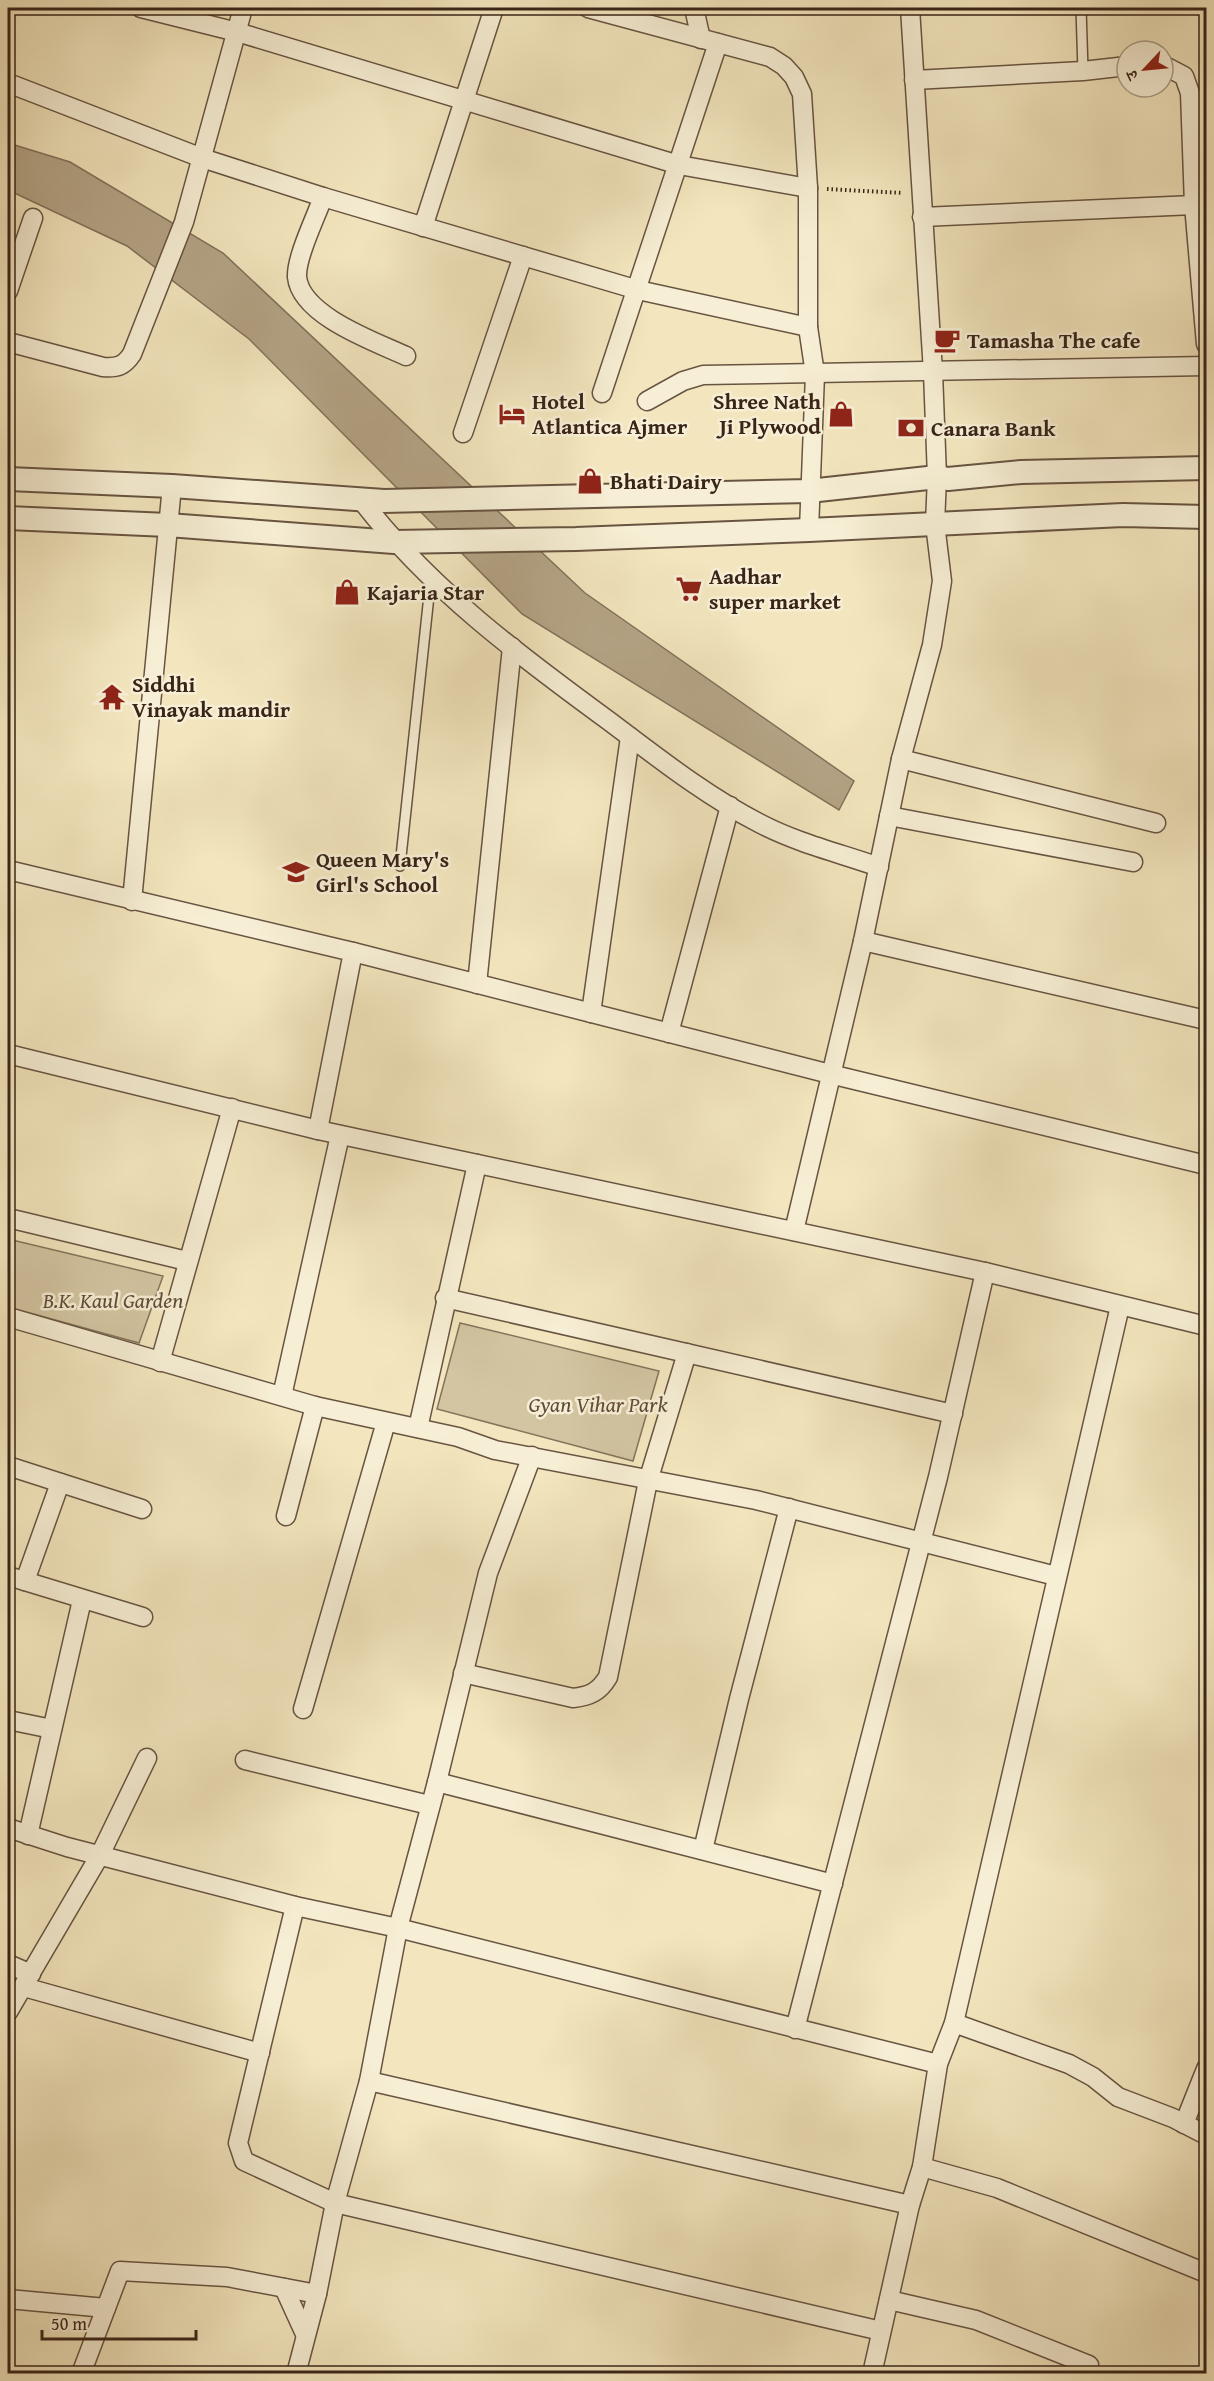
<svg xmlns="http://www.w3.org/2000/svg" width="1214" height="2381" viewBox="0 0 1214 2381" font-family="'Gentium Book Plus','Noto Serif Devanagari',serif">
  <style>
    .green { fill: #d3c5a2; stroke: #86745d; stroke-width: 1.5 }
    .water { fill: #b4a486; stroke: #83715a; stroke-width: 1.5 }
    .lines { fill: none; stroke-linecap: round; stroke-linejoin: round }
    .service-casing { stroke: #685442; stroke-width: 12 }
    .minor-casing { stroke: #685442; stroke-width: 21 }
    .tertiary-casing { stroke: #685442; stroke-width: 26 }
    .path { stroke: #392418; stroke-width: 4; stroke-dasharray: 1.5 3; stroke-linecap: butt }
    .service { stroke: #f7efd5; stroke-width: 9 }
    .minor { stroke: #f7efd5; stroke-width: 18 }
    .tertiary { stroke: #f7efd5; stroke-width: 22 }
    .labels { text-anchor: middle; stroke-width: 5; stroke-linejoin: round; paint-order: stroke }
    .poi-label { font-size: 22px; font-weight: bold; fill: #392418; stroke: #f7efd5; text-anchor: start }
    .park-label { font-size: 22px; font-style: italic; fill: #604c3a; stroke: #f7efd5 }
  </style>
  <rect width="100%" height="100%" fill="#f3e6be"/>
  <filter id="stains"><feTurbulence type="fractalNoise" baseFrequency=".00333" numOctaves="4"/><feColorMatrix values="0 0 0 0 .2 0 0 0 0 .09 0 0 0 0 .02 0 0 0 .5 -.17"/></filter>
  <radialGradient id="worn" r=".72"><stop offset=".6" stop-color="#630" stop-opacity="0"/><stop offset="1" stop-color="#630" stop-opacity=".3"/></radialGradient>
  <g class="green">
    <polygon points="8,1239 163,1276 139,1343 8,1307"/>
    <polygon points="460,1323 659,1371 633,1461 437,1409"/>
  </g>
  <polygon class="water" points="8,143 70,162 223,253 585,593 854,781 839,810 522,614 249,339 127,246 8,190"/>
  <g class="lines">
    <g class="service-casing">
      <g id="service">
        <polyline points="1081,8 1083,71"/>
        <polyline points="400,866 431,577"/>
      </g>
    </g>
    <g class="minor-casing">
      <g id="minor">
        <polyline points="141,8 237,32 679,165 808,188"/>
        <polyline points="588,8 770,57 784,66 794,77 802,94 808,188 808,327"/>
        <polyline points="694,8 701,39"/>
        <polyline points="1163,65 1184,76 1190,93 1194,205 1206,344"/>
        <polyline points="914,80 1083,71 1127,66"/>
        <polyline points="8,83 202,158 323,197 638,290 808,327 815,374 809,530"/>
        <path d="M323,197c-7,20 -27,60 -26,80 4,39 79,65 109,79"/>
        <polyline points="922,217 1194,205"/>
        <polyline points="423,227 494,8"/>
        <polyline points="8,291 33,218"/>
        <path d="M8,342l95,25c15,1 21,-1 29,-13l52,-132 59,-214"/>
        <polyline points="602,393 718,43"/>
        <polyline points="647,401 683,381 703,375 1206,366"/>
        <polyline points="463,433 523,256"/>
        <path d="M362,501c68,88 158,155 247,220 48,36 97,75 150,102 38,20 80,30 120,44"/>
        <polyline points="901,759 1156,823"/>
        <polyline points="889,816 1133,862"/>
        <polyline points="8,870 353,952 318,1130"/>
        <polyline points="132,901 172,486"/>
        <polyline points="863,941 1206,1020"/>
        <polyline points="353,952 830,1074 1206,1165"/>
        <polyline points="477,984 512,647"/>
        <polyline points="591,1013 630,737"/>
        <polyline points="669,1033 730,806"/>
        <polyline points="8,1054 318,1130 985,1272 1206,1326"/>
        <polyline points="8,1218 187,1261"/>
        <polyline points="794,1231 863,941 901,759 932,645 942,581 935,524 937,477 933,372 910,8"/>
        <polyline points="445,1298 953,1414"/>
        <polyline points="8,1317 315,1406 458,1437 495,1450 756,1500 1056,1576"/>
        <polyline points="160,1362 232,1108"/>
        <polyline points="282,1396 340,1135"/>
        <polyline points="418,1428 477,1164"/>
        <polyline points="8,1466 142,1509"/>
        <polyline points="286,1516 315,1406"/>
        <polyline points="8,1576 143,1617"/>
        <polyline points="25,1581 60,1483"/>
        <path d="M463,1673l110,25c17,-2 26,-6 35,-21l40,-196 39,-128"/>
        <polyline points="303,1709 386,1422"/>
        <polyline points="8,1720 52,1729"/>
        <polyline points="245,1760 429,1805"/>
        <polyline points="437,1782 833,1884"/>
        <polyline points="8,1828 67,1847 295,1906 398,1928 938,2064"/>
        <polyline points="28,1835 82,1600"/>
        <polyline points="703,1850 739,1699 789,1508"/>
        <polyline points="295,1906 238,2143 244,2161 335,2203 881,2331"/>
        <polyline points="8,1964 31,1974"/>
        <polyline points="24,1987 260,2053"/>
        <polyline points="8,2012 100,1855 147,1758"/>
        <polyline points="954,2023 1069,2064 1093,2077 1118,2097 1173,2118 1206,2135"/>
        <polyline points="795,2029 938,1477 985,1272"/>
        <polyline points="369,2081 910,2205"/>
        <polyline points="1184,2124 1206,2069"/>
        <polyline points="922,2167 997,2188 1206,2273"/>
        <polyline points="284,2288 305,2334"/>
        <polyline points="8,2299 106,2308"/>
        <polyline points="889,2300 976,2320 1089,2365"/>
        <polyline points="81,2374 120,2271 227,2277 317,2294"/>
        <polyline points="296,2374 317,2294 335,2203 369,2081 398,1928 437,1782 488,1573 532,1456"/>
        <polyline points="872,2374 910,2205 922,2167 938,2064 954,2023 1120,1306"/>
      </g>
    </g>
    <g class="tertiary-casing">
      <g id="tertiary">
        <polyline points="8,479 172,486 384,501 809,491 937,477 948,479 1021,472 1206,468"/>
        <polyline points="8,518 168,525 394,542 576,539 809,530 1123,515 1206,517"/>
      </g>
    </g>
    <polyline class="path" points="827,189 903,193"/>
    <use href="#service" class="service"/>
    <use href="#minor" class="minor"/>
    <use href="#tertiary" class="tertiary"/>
  </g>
  <defs>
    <g id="cafe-bare" transform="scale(2.07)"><path d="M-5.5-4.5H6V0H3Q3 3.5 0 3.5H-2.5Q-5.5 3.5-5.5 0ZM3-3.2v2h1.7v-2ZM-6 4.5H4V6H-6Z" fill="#8f2418" stroke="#f7efd5" stroke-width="2.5" paint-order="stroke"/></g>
    <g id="hotel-bare" transform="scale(2.07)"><path d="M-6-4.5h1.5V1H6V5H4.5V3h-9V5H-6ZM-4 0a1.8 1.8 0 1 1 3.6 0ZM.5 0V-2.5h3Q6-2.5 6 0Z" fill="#8f2418" stroke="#f7efd5" stroke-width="2.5" paint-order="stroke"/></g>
    <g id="shop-bare" transform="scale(2.07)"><path d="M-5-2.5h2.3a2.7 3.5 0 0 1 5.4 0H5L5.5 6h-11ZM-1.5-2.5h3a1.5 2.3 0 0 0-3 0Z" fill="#8f2418" stroke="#f7efd5" stroke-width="2.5" paint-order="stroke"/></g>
    <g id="bank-bare" transform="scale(2.07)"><path d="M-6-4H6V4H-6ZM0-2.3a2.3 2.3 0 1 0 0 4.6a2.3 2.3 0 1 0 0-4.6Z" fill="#8f2418" stroke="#f7efd5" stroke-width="2.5" paint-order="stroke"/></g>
    <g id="supermarket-bare" transform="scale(2.07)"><path d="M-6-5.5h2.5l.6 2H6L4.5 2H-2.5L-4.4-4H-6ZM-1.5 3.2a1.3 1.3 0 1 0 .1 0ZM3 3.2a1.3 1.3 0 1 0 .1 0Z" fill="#8f2418" stroke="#f7efd5" stroke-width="2.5" paint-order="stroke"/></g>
    <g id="temple-bare" transform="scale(2.07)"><path d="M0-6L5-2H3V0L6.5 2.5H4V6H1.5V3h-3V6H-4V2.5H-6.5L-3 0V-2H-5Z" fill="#8f2418" stroke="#f7efd5" stroke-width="2.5" paint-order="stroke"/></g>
    <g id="school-bare" transform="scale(2.07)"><path d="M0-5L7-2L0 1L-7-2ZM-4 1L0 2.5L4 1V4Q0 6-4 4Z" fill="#8f2418" stroke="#f7efd5" stroke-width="2.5" paint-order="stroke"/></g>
  </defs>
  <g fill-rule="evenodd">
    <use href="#cafe-bare" x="947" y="340"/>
    <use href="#hotel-bare" x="512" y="414"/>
    <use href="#shop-bare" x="841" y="414"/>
    <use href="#bank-bare" x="911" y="428"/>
    <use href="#shop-bare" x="590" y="481"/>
    <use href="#supermarket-bare" x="689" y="589"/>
    <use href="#shop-bare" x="347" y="592"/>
    <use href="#temple-bare" x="112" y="697"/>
    <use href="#school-bare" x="296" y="872"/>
  </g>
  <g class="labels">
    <g class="poi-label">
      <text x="967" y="348">Tamasha The cafe</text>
      <text x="532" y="409">Hotel<tspan x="532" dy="25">Atlantica Ajmer</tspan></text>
      <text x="821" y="409" text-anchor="end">Shree Nath<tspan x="821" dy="25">Ji Plywood</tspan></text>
      <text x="931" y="436">Canara Bank</text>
      <text x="610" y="489">Bhati Dairy</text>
      <text x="709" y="584">Aadhar<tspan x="709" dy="25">super market</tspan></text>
      <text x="367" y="600">Kajaria Star</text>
      <text x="132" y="692">Siddhi<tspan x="132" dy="25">Vinayak mandir</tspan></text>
      <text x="316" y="867">Queen Mary's<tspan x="316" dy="25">Girl's School</tspan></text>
    </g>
    <g class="park-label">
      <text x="113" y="1308">B.K. Kaul Garden</text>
      <text x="598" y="1412">Gyan Vihar Park</text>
    </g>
  </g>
  <rect width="1214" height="2381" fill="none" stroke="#f3e6be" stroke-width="30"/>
  <rect x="9" y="9" width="1196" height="2363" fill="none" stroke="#392418" stroke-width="3"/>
  <rect x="15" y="15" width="1184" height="2351" fill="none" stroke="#392418" stroke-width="1.5"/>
  <g transform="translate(1145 69) rotate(244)"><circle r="28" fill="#f7efd5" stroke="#ab9e89" stroke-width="1.5"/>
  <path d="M0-4.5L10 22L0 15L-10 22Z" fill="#8f2418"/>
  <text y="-9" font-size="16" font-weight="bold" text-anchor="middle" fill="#392418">उ</text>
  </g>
  <path d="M42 2330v9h154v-9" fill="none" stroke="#392418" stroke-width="3"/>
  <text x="51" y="2330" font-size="18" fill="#392418" stroke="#f7efd5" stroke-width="4.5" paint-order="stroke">50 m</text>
  <rect width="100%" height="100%" filter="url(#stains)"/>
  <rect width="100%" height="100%" fill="url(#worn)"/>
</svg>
